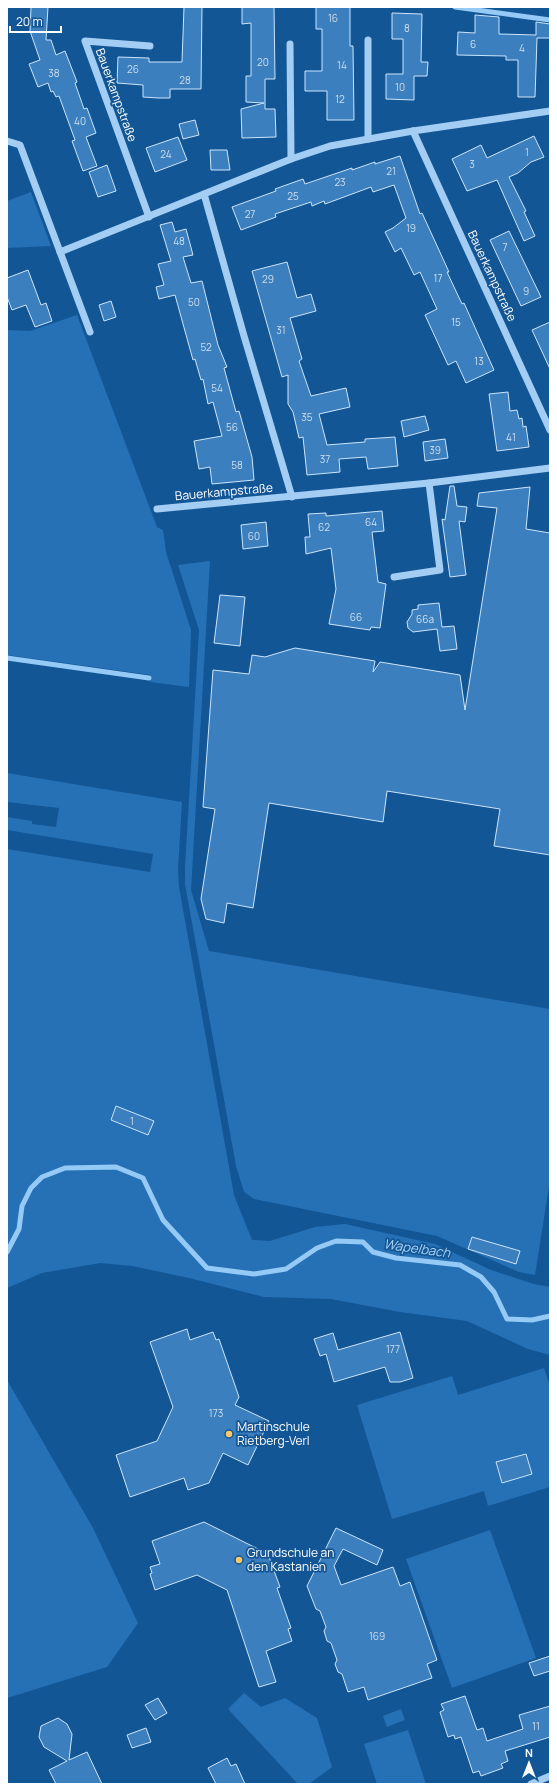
<svg xmlns="http://www.w3.org/2000/svg" width="557" height="1791" viewBox="0 0 557 1791" font-family="Manrope,sans-serif">
  <style>
    .green { fill: #2670b5 }
    .lines { fill: none; stroke-linecap: round; stroke-linejoin: round }
    .stream { stroke: #95c9f6; stroke-width: 5 }
    .building { fill: #3c7fbe; stroke: #cbe5fd }
    .minor { stroke: #a3cdf3; stroke-width: 7 }
    .poi-dot { fill: #ffc765; stroke: #135696; stroke-width: 1.5 }
    .labels { text-anchor: middle; stroke-width: 3.5; stroke-linejoin: round; paint-order: stroke }
    .number-label { font-size: 10px; fill: #cedfef }
    .street-label { font-size: 12px; fill: #fff; stroke: #135696 }
    .poi-label { font-size: 12px; fill: #fff; stroke: #135696; text-anchor: start }
    .water-label { font-size: 13px; font-style: italic; fill: #afd7f9; stroke: #135696 }
  </style>
  <rect width="100%" height="100%" fill="#135696"/>
  <g class="green">
    <polygon points="31,192 51,246 7,248 7,201"/>
    <polygon points="77,315 157,527 163,530 166,552 191,630 189,687 150,682 151,675 7,655 7,330 30,331"/>
    <polygon points="210,561 191,890 209,951 550,1009 550,1180 535,1275 519,1272 437,1236 254,1199 244,1192 236,1166 185,884 185,867 199,630 178,565"/>
    <polygon points="7,773 182,802 178,869 179,887 234,1195 252,1240 270,1241 315,1227 345,1224 435,1244 491,1270 534,1284 550,1287 550,1355 528,1349 467,1321 400,1312 331,1299 264,1297 189,1278 132,1266 100,1263 42,1273 7,1288 7,849 150,872 153,854 7,830 7,817 32,821 32,824 56,827 59,808 7,802"/>
    <polygon points="544,1368 550,1386 550,1487 488,1506 484,1491 392,1519 357,1405 452,1376 458,1395"/>
    <polygon points="7,1380 93,1528 138,1623 107,1667 7,1698"/>
    <polygon points="490,1530 536,1658 452,1688 406,1559"/>
    <polygon points="244,1693 261,1707 285,1698 317,1718 332,1767 309,1784 298,1784 228,1709"/>
    <polygon points="401,1709 405,1720 387,1727 383,1716"/>
    <polygon points="408,1730 426,1784 377,1784 364,1744"/>
  </g>
  <g class="lines">
    <g class="stream">
      <polyline points="455,7 550,20"/>
      <polyline points="7,658 149,678"/>
      <polyline points="7,1252 19,1229 22,1206 31,1188 42,1177 65,1168 116,1167 143,1178 163,1220 207,1268 254,1274 286,1269 317,1248 336,1241 363,1242 373,1252 396,1258 460,1265 481,1277 494,1292 507,1319 532,1320 550,1316"/>
    </g>
  </g>
  <g class="building">
    <polygon points="31,7 48,7 46,40 51,40 56,55 65,51 77,82 75,83 84,109 87,108 96,133 86,137 97,166 83,171 72,141 75,140 59,96 56,97 53,91 51,92 48,83 38,87 29,64 40,60 30,31"/>
    <polygon points="184,7 202,7 201,89 170,89 170,98 158,98 143,97 143,85 117,83 118,57 149,58 149,62 182,62"/>
    <polygon points="242,7 274,7 275,79 265,79 265,109 275,109 276,137 242,138 241,109 264,103 246,102 246,76 251,76 251,23 242,24"/>
    <polygon points="316,7 350,7 350,46 353,46 354,120 327,120 327,91 305,91 305,71 322,71 322,29 316,29"/>
    <polygon points="392,13 422,14 421,62 428,62 427,76 414,76 414,100 386,99 386,74 403,74 403,39 392,39"/>
    <polygon points="475,15 499,17 499,34 536,35 536,22 550,24 550,38 537,38 535,97 518,97 518,60 506,60 506,56 457,55 458,32 475,33"/>
    <polygon points="195,120 199,135 183,139 179,124"/>
    <polygon points="534,136 544,157 531,162 518,173 509,177 526,211 524,212 535,236 524,241 497,180 467,191 452,159 481,145 487,158"/>
    <polygon points="178,137 187,160 155,172 146,148"/>
    <polygon points="210,150 227,150 230,170 211,170"/>
    <polygon points="400,156 420,214 422,213 449,272 447,272 462,304 464,303 494,370 466,383 456,361 448,365 425,315 437,309 420,272 414,275 401,248 395,252 385,232 393,228 406,218 394,185 373,192 371,187 325,204 324,201 312,206 311,202 275,214 276,217 241,230 232,207 276,191 275,189 303,179 305,184 352,168 352,170 375,162 375,164"/>
    <polygon points="107,165 116,191 98,197 89,172"/>
    <polygon points="172,222 175,232 186,229 193,255 183,257 191,283 202,281 218,345 227,367 224,368 236,412 239,411 252,457 254,480 212,484 210,467 199,469 194,441 222,436 213,402 208,404 203,379 201,380 195,359 193,360 175,295 159,299 156,287 164,285 158,264 171,261 160,225"/>
    <polygon points="509,231 541,297 521,306 490,240"/>
    <polygon points="287,262 297,298 311,294 316,311 290,318 302,359 299,361 311,396 346,388 350,407 319,414 327,445 365,442 365,439 395,437 398,466 368,469 366,457 339,459 340,472 307,475 303,437 299,438 293,412 288,404 288,375 282,377 252,271"/>
    <polygon points="28,270 41,305 46,303 52,321 35,327 26,305 12,310 7,297 7,278"/>
    <polygon points="111,301 116,317 104,321 99,305"/>
    <polygon points="550,322 550,369 532,330"/>
    <polygon points="508,392 510,411 517,410 519,419 522,418 523,427 526,426 529,447 497,451 489,394"/>
    <polygon points="425,416 429,430 404,437 401,421"/>
    <polygon points="445,439 448,458 425,461 423,442"/>
    <polygon points="450,486 454,486 457,506 467,507 465,522 459,521 466,575 450,577 442,519 445,520"/>
    <polygon points="530,487 526,529 550,533 550,855 494,846 500,809 387,791 383,822 269,803 253,908 227,903 224,923 206,919 201,899 215,809 203,807 213,670 249,674 252,655 265,657 295,648 375,661 373,672 380,662 460,675 465,710 497,508 477,506 479,493"/>
    <polygon points="382,511 384,531 372,532 378,582 386,584 380,628 371,627 370,630 329,624 336,589 331,548 306,554 305,537 310,537 308,514 326,513 326,516"/>
    <polygon points="266,522 268,546 243,549 241,525"/>
    <polygon points="220,595 245,597 240,646 214,643"/>
    <polygon points="439,603 442,627 454,626 457,649 440,651 437,629 413,632 408,628 407,622 412,614 412,610 418,609 418,605"/>
    <polygon points="116,1106 154,1121 148,1135 111,1120"/>
    <polygon points="472,1237 520,1251 516,1264 468,1249"/>
    <polygon points="187,1329 190,1340 213,1332 216,1340 219,1339 239,1397 235,1405 269,1421 248,1465 223,1453 209,1483 188,1490 184,1478 130,1497 116,1455 157,1441 173,1407 150,1342"/>
    <polygon points="400,1332 413,1378 400,1382 390,1382 385,1367 334,1382 326,1354 320,1356 314,1339 333,1333 338,1350"/>
    <polygon points="526,1454 532,1474 502,1483 496,1462"/>
    <polygon points="204,1522 268,1554 280,1587 277,1588 291,1628 288,1629 292,1641 266,1651 276,1682 259,1687 227,1590 197,1575 155,1590 150,1574 152,1573 150,1567 160,1564 152,1541"/>
    <polygon points="336,1528 383,1550 377,1565 343,1549 334,1566 341,1585 393,1567 400,1586 410,1582 437,1660 427,1664 432,1678 368,1700 364,1687 348,1692 342,1674 338,1672 335,1664 337,1660 331,1643 327,1641 324,1631 326,1627 320,1611 316,1609 307,1586"/>
    <polygon points="550,1656 550,1671 534,1676 529,1663"/>
    <polygon points="465,1696 477,1730 483,1728 487,1741 523,1729 519,1715 550,1706 550,1737 505,1751 508,1761 501,1764 503,1768 481,1776 479,1771 473,1773 461,1737 455,1739 454,1735 448,1737 440,1712 444,1710 441,1704"/>
    <polygon points="158,1698 167,1713 155,1720 145,1705"/>
    <polygon points="58,1718 67,1724 72,1734 69,1760 87,1752 102,1784 56,1784 49,1770 67,1761 44,1747 39,1737 41,1726"/>
    <polygon points="146,1728 151,1742 132,1748 127,1735"/>
    <polygon points="227,1758 231,1766 236,1764 245,1784 216,1784 208,1768"/>
  </g>
  <g class="lines">
    <g class="minor">
      <polyline points="368,40 368,139"/>
      <polyline points="290,44 291,159"/>
      <polyline points="413,131 550,430"/>
      <polyline points="7,141 20,145 90,332"/>
      <polyline points="204,194 244,336 292,497"/>
      <polyline points="149,217 85,41 150,46"/>
      <polyline points="60,252 291,159 330,146 413,131 550,111"/>
      <polyline points="157,509 429,483 550,468"/>
      <polyline points="394,577 440,570 429,483"/>
      <polyline points="531,1784 550,1776"/>
    </g>
  </g>
  <g class="poi-dot">
    <circle cx="229" cy="1434" r="4"/>
    <circle cx="239" cy="1560" r="4"/>
  </g>
  <g class="labels">
    <g class="number-label">
      <text x="333" y="22">16</text>
      <text x="407" y="32">8</text>
      <text x="473" y="48">6</text>
      <text x="522" y="52">4</text>
      <text x="263" y="66">20</text>
      <text x="342" y="69">14</text>
      <text x="133" y="73">26</text>
      <text x="54" y="77">38</text>
      <text x="185" y="84">28</text>
      <text x="400" y="91">10</text>
      <text x="340" y="103">12</text>
      <text x="80" y="125">40</text>
      <text x="527" y="156">1</text>
      <text x="166" y="158">24</text>
      <text x="472" y="168">3</text>
      <text x="391" y="175">21</text>
      <text x="340" y="186">23</text>
      <text x="293" y="200">25</text>
      <text x="250" y="218">27</text>
      <text x="411" y="232">19</text>
      <text x="179" y="245">48</text>
      <text x="505" y="251">7</text>
      <text x="438" y="282">17</text>
      <text x="268" y="283">29</text>
      <text x="526" y="295">9</text>
      <text x="194" y="306">50</text>
      <text x="456" y="326">15</text>
      <text x="281" y="334">31</text>
      <text x="206" y="351">52</text>
      <text x="479" y="365">13</text>
      <text x="217" y="392">54</text>
      <text x="307" y="421">35</text>
      <text x="232" y="431">56</text>
      <text x="511" y="441">41</text>
      <text x="435" y="454">39</text>
      <text x="325" y="463">37</text>
      <text x="237" y="469">58</text>
      <text x="371" y="526">64</text>
      <text x="324" y="531">62</text>
      <text x="254" y="540">60</text>
      <text x="356" y="621">66</text>
      <text x="425" y="623">66a</text>
      <text x="132" y="1125">1</text>
      <text x="393" y="1353">177</text>
      <text x="216" y="1417">173</text>
      <text x="377" y="1640">169</text>
      <text x="536" y="1730">11</text>
    </g>
    <g class="street-label">
      <text transform="translate(116 95) rotate(70)" y="4">Bauerkampstraße</text>
      <text transform="translate(492 276) rotate(65)" y="4">Bauerkampstraße</text>
      <text transform="translate(224 492) rotate(-5)" y="4">Bauerkampstraße</text>
    </g>
    <g class="poi-label">
      <text x="237" y="1431">Martinschule<tspan x="237" dy="14">Rietberg-Verl</tspan></text>
      <text x="247" y="1557">Grundschule an<tspan x="247" dy="14">den Kastanien</tspan></text>
    </g>
    <g class="water-label">
      <text transform="translate(417 1248) rotate(8)" y="5">Wapelbach</text>
    </g>
  </g>
  <rect width="557" height="1791" fill="none" stroke="#ffffff" stroke-width="16"/>
  <g transform="translate(529 1763)" stroke="#135696" stroke-width="3" paint-order="stroke">
  <path d="M0-3L7 15L0 10L-7 15Z" fill="#ffffff"/>
  <text y="-6" font-size="11" font-weight="bold" text-anchor="middle" fill="#ffffff">N</text>
  </g>
  <path d="M10 26v6h51v-6" fill="none" stroke="#ffffff" stroke-width="2"/>
  <text x="16" y="26" font-size="12" fill="#ffffff" stroke="#135696" stroke-width="3" paint-order="stroke">20 m</text>
</svg>
